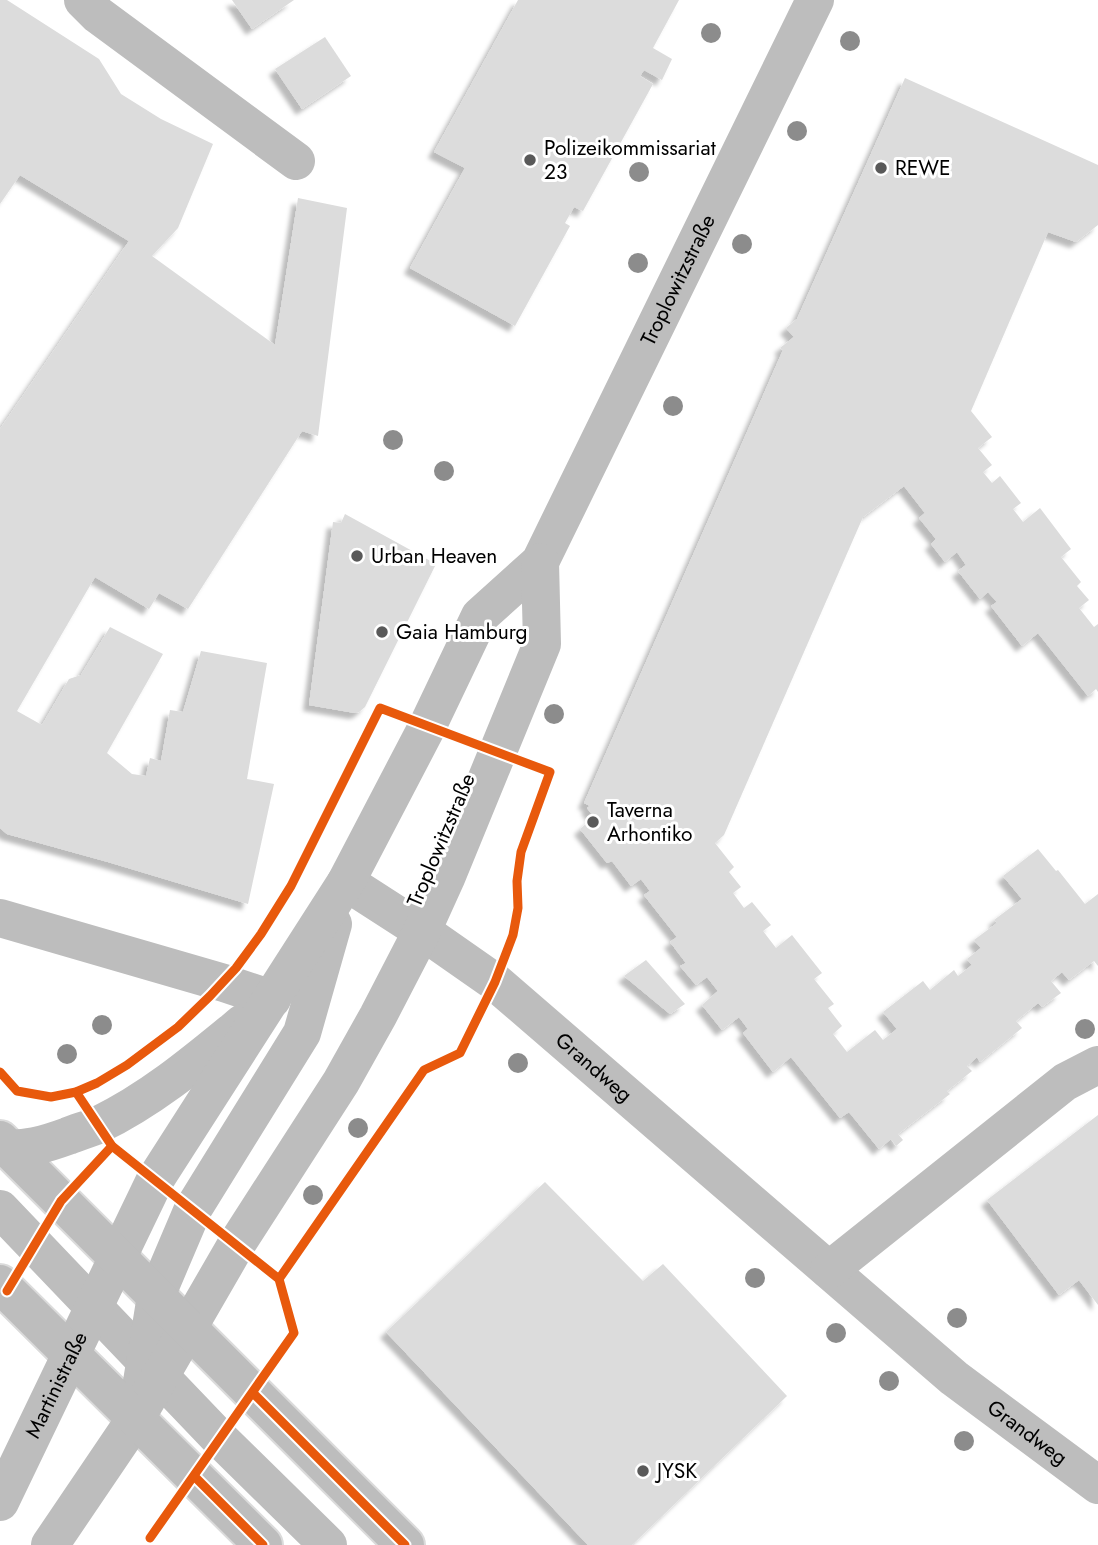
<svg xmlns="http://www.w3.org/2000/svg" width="1098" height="1545" font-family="Jost,sans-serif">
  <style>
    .building { fill: #dcdcdc; filter: url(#shadow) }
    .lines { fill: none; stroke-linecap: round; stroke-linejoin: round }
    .major-casing { stroke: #dbdbdb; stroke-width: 42 }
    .minor { stroke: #bdbdbd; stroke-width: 38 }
    .major { stroke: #bdbdbd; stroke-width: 38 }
    .cycleway-casing { stroke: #fff; stroke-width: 13 }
    .cycleway { stroke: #e8590c; stroke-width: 9 }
    .tree { fill: #8c8c8c }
    .poi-dot { fill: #595959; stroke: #fff; stroke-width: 2.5 }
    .labels { text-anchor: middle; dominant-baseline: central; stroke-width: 6; stroke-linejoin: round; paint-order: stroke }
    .poi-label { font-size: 21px; fill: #000; stroke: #fff; text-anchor: start }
    .street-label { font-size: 21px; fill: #000; stroke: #fff }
  </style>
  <defs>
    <filter id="shadow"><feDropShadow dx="-6" dy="6" stdDeviation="2" flood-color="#0004"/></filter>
  </defs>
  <rect width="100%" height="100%" fill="#fff"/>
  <!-- building -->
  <g class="building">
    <path d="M0,0H7L99,59L121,94L161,119L213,144L178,228L152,256L275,345L298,198L347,208L318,436L302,431L188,609L159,593L149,609L95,577L17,711L42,725L69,679L81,675L110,627L163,654L107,753L132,774L146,776L150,758L161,761L170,710L183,712L201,651L267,663L247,779L274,784L248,904L108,862L7,834L0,828V429L129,241L20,175L0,204Z"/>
    <path d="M232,0H294L252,29Z"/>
    <path d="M518,0H679L653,48L672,59L662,80L644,70L640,76L653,84L583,211L574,207L565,223L570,226L515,326L410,268L465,168L434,152Z"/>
    <path d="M325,37L351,76L302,109L275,69Z"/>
    <path d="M905,78L1098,165V225L1076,242L1048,232L971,411L992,437L978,448L992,465L983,472L992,483L1000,476L1021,503L1013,509L1023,522L1040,508L1071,549L1061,557L1081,582L1077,586L1089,600L1079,608L1094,627L1098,624V692L1096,689L1088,696L1038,633L1022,646L991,606L997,602L988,592L980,599L958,571L966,565L957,552L945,562L931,544L936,539L919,518L925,513L904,486L863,517L724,835L715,843L734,867L729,872L741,887L733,893L744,908L752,902L771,925L763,931L776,948L792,935L822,973L814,979L834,1004L828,1008L842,1026L833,1034L847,1052L875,1030L883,1040L897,1029L883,1012L923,981L930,990L954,970L958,976L972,965L967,959L981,948L974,940L997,923L994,920L1022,899L1003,876L1038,849L1056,871L1058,870L1085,904L1098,894V966L1094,961L1069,980L1062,972L1051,981L1061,993L1042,1007L1038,1003L1016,1021L1022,1028L980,1062L977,1057L967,1066L972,1071L947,1091L950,1094L898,1134L903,1140L896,1146L891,1139L879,1149L849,1112L840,1118L791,1057L773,1072L743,1033L748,1029L739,1017L722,1030L702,1005L718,991L707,977L696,985L680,966L686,963L670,942L677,937L644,895L650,891L641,879L631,886L612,861L607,863L580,829L594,817L587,808L590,806L584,803L783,350L780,348L794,337L786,328L797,319Z"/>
    <path d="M345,514L436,564L365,707L359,712L355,713L309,705L333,522L341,523Z"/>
    <path d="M646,960L685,1004L670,1014L624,976Z"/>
    <path d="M1098,1115V1305L1079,1280L1059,1295L987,1200Z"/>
    <path d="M545,1182L643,1281L663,1264L787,1396L632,1545H588L386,1332Z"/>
  </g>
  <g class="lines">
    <!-- major casing -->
    <g class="major-casing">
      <g id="major">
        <path d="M0,1140L405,1545"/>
        <path d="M0,1284L263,1545"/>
      </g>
    </g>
    <!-- minor -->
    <g class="minor">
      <path d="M83,0L98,15L296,161"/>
      <path id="s1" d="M346,882L422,931L495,982L954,1378L1098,1485"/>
      <path d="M0,918L224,983L272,999"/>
      <path d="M0,1148C24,1151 46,1144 68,1136C78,1132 89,1129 98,1125C152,1099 198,1060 243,1023"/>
      <path d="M0,1209L220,1439L328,1545"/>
      <path d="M829,1270L1065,1082L1098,1065"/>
      <path d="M140,1394L156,1296L193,1209L302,1033L333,924"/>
      <path id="s2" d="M0,1502L155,1180L346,882L428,725L480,616L540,562L815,0"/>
      <path d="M50,1545L136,1418L236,1245L341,1082L378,1016L422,931L446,878L542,644L540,562"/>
    </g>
    <!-- major -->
    <use href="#major" class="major"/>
    <!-- cycleway casing -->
    <g class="cycleway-casing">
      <g id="cycleway">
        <path d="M0,1072L17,1091L51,1097L76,1092L97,1083L127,1065L178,1027L210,996L236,968L261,934L291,886L380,708L550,772L521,852L517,881L518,908L513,935L495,982L460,1053L424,1070L279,1279"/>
        <path d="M76,1092L112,1146L279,1279L294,1333L150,1538"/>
        <path d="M7,1291L61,1201L112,1146"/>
        <path d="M253,1393L405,1545"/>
        <path d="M195,1477L263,1545"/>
      </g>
    </g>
    <!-- cycleway -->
    <use href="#cycleway" class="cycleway"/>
  </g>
  <!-- trees -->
  <g class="tree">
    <circle cx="711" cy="33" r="10"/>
    <circle cx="850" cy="41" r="10"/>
    <circle cx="797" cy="131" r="10"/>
    <circle cx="639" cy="172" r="10"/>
    <circle cx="742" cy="244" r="10"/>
    <circle cx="638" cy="263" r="10"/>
    <circle cx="673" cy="406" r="10"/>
    <circle cx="393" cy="440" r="10"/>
    <circle cx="444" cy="471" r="10"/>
    <circle cx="554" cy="714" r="10"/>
    <circle cx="102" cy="1025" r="10"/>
    <circle cx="1085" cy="1029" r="10"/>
    <circle cx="67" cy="1054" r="10"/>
    <circle cx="518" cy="1063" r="10"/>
    <circle cx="358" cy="1128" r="10"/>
    <circle cx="313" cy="1195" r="10"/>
    <circle cx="755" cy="1278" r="10"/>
    <circle cx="957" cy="1318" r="10"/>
    <circle cx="836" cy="1333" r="10"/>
    <circle cx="889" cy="1381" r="10"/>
    <circle cx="964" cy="1441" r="10"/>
  </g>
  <!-- markers -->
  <g class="poi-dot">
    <circle cx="530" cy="160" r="7"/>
    <circle cx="881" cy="168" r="7"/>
    <circle cx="357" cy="556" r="7"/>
    <circle cx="382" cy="632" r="7"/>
    <circle cx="593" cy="822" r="7"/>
    <circle cx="643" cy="1471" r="7"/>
  </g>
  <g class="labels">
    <!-- poi labels -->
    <g class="poi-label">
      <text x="544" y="148">Polizeikommissariat<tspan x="544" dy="24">23</tspan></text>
      <text x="895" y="168">REWE</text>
      <text x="371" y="556">Urban Heaven</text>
      <text x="396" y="632">Gaia Hamburg</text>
      <text x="607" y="810">Taverna<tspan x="607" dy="24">Arhontiko</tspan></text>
      <text x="657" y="1471">JYSK</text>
    </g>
    <!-- street labels -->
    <g class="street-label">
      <text stroke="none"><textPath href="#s2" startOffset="1404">Troplowitzstraße</textPath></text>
      <text transform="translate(441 840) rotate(-67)">Troplowitzstraße</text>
      <text stroke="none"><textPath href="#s1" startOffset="310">Grandweg</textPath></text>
      <text stroke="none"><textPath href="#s2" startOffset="130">Martinistraße</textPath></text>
      <text stroke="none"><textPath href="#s1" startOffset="877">Grandweg</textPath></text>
    </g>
  </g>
</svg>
